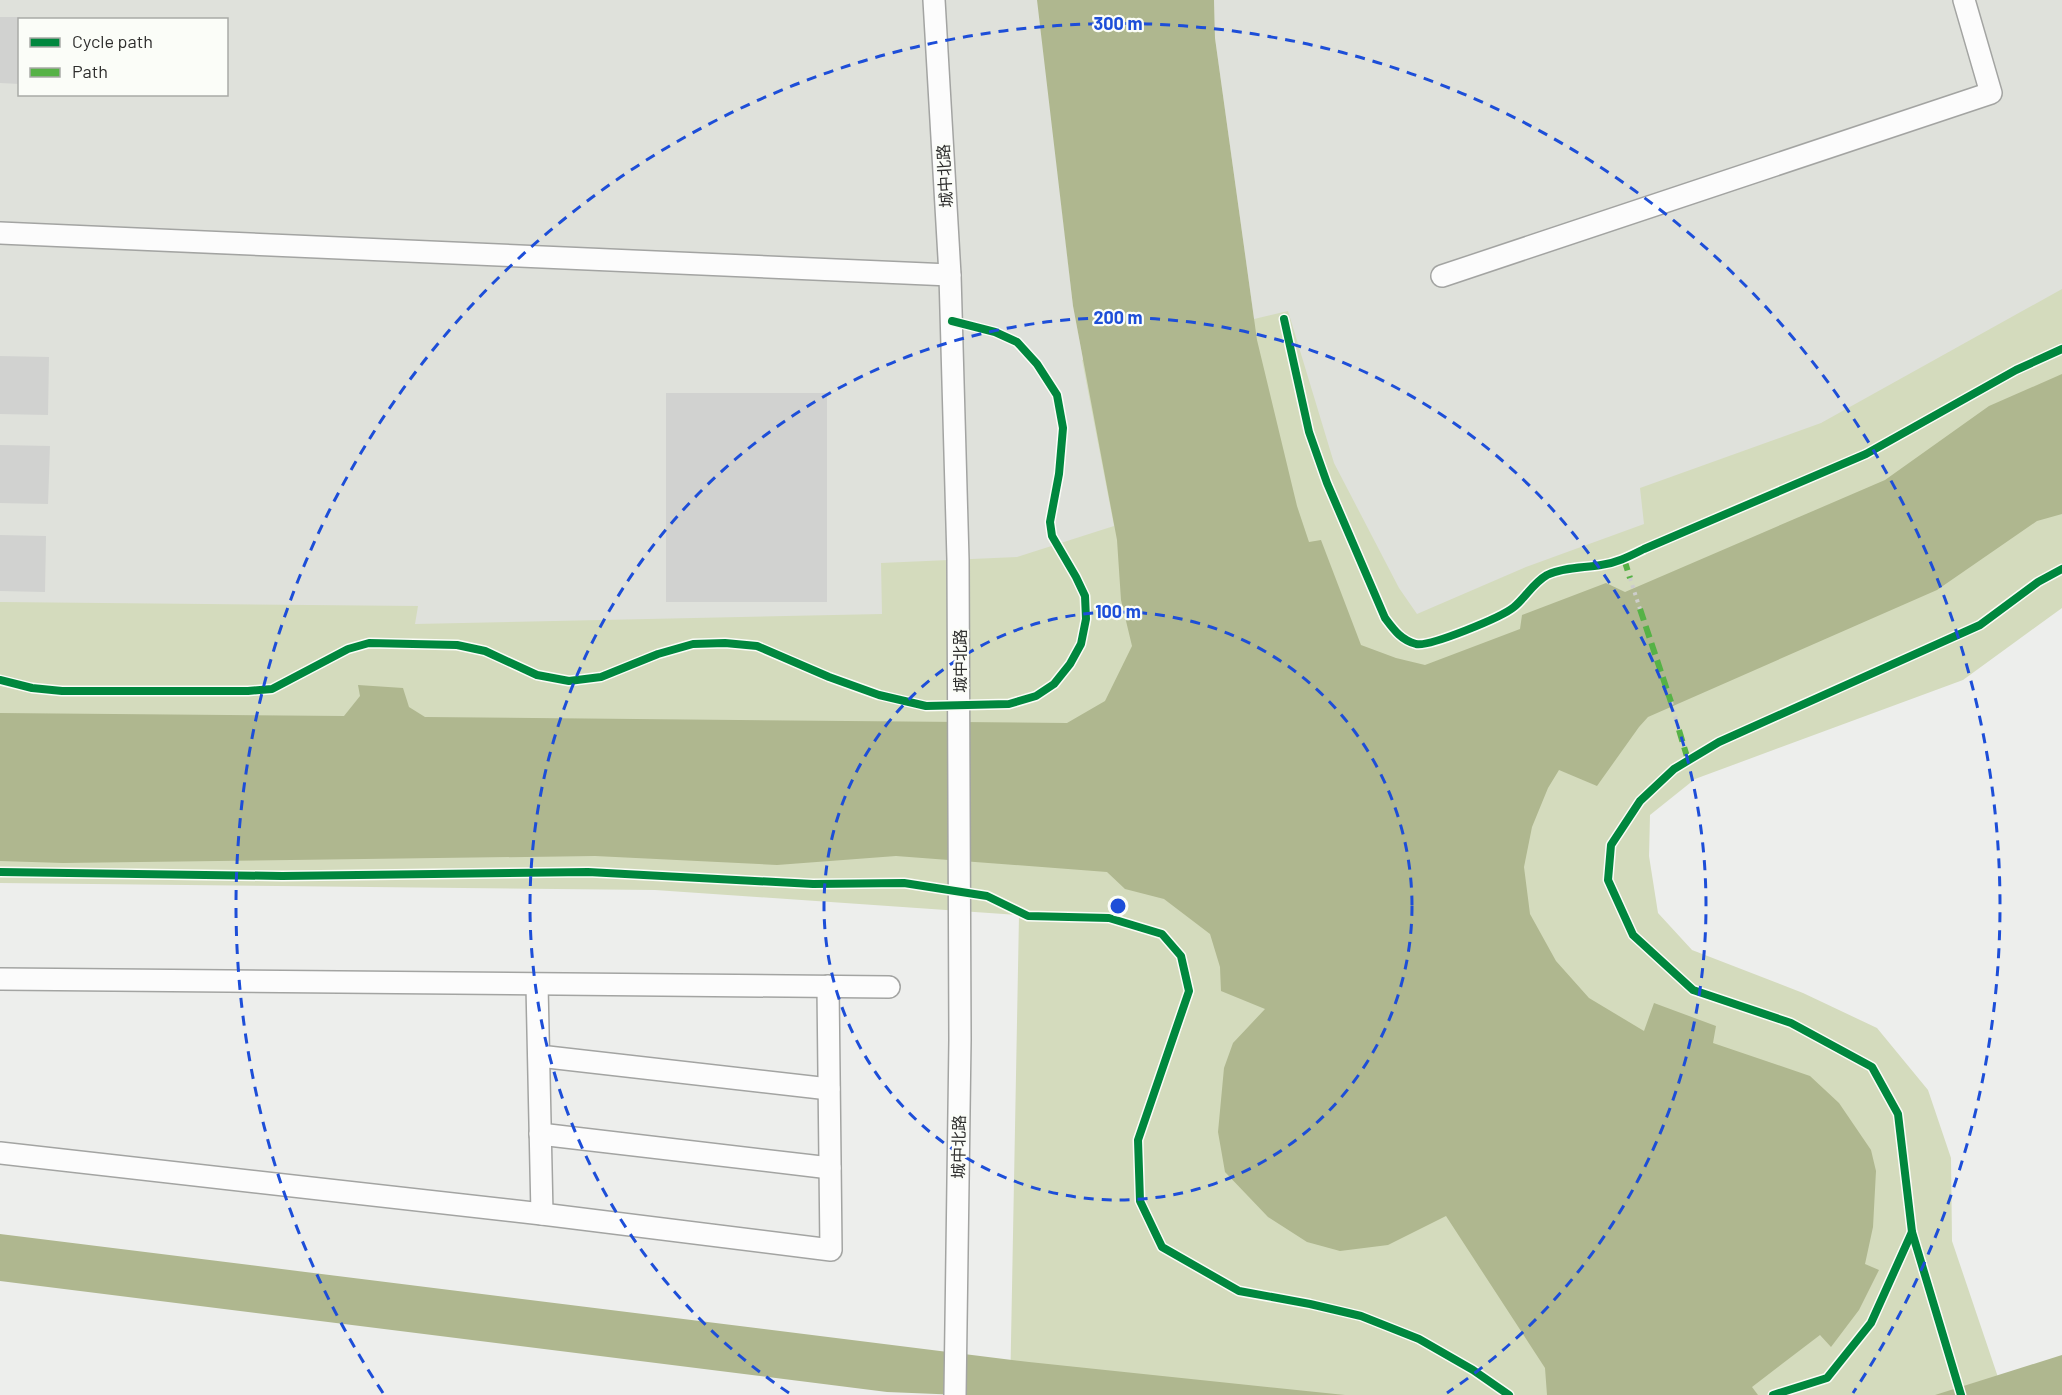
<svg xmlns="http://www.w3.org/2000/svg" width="2062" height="1395" font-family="Barlow,'Noto Sans SC',sans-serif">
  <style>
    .built { fill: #dfe1db; fill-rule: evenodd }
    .green { fill: #d4dbbd }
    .water { fill: #afb78f }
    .building { fill: #d1d2d0 }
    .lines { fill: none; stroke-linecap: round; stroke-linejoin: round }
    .minor-casing { stroke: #a3a4a2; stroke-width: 24 }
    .path { stroke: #cdcdcc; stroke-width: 4; stroke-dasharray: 3 4.5; stroke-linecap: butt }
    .minor { stroke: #fcfcfc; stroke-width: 21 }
    .quiet { stroke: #56b246; stroke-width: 6; stroke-dasharray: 12 6; stroke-linecap: butt }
    .cycleway-casing { stroke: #fbfdf8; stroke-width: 11 }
    .cycleway { stroke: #00873e; stroke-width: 8 }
    .ring { fill: none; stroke: #1d4ed8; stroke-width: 3; stroke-dasharray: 10 8 }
    .labels { text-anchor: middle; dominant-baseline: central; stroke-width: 4.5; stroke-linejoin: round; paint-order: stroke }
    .street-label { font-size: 16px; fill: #2e2e2d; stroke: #fbfdf8 }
    .centre { fill: #1d4ed8; stroke: #fbfdf8; stroke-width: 3 }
    .ring-label { font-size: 18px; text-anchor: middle; font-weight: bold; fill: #1d4ed8; stroke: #fbfdf8; stroke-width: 4.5; stroke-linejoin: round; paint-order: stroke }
  </style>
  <rect width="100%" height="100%" fill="#edeeec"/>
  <!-- built -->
  <g class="built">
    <path d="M0,0H1042L1047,75L1073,306L1117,540L1121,600L0,713ZM20,20H226V94H20Z"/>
    <path d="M1214,0H2062V374L1424,665L1257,340L1215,38Z"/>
  </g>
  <!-- green -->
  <path class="green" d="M2062,289V608L1963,680L1695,779L1650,815L1649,856L1658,913L1692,950L1803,993L1877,1028L1928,1090L1951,1158L1952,1241L2004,1395H1010L1019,915L655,890L0,883V602L418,606L415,624L882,614L881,563L1017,557L1114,526L1082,360L1288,311L1334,463L1399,588L1417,614L1526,567L1644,524L1640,488L1821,423Z"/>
  <!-- water -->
  <g class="water">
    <path d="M1037,0H1214L1215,38L1257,340L1297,506L1309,542L1321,540L1361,645L1396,658L1425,665L1520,629L1522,615L1606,583L1625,592L1885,480L1989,406L2062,374V514L2037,521L1937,590L1648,717L1639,727L1597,786L1559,770L1548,788L1532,827L1524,867L1530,914L1556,961L1589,998L1644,1031L1654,1003L1716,1026L1713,1043L1810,1076L1839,1103L1871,1150L1876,1171L1873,1227L1865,1264L1879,1270L1859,1310L1831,1347L1820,1335L1752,1387L1758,1395H1547L1545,1368L1446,1216L1388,1245L1340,1251L1307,1242L1268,1217L1225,1172L1218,1132L1224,1068L1233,1043L1265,1009L1221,991L1220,967L1210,934L1164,899L1125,889L1107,872L896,856L777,865L595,856L63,863L0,861V713L344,716L360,696L358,685L403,688L409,707L425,717L1067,723L1105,701L1132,646L1121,600L1117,540L1073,306Z"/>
    <path d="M0,1234L1029,1362L1345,1395H961L887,1392L0,1281Z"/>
    <path d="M2062,1355V1395H1935Z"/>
  </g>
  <!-- building -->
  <g class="building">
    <path d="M0,17H20V84L0,83Z"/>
    <path d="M0,356L49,357L48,415L0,414Z"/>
    <rect x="666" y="393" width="161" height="209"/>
    <path d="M0,445L50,446L48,504L0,503Z"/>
    <path d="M0,535L46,536L45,592L0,591Z"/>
  </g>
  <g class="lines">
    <!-- minor casing -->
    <g class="minor-casing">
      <g id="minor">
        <path d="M934,0L950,275L958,560L960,1040L955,1395"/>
        <path d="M0,233L950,275"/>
        <path d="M1442,276L1991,93L1964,0"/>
        <path d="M0,979L889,987"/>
        <path d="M537,985L542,1214"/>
        <path d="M539,1056L829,1089"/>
        <path d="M540,1134L830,1168"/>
        <path d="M0,1153L542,1214L831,1250L828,986"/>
      </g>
    </g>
    <!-- path -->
    <g class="path">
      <path d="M1630,578L1640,609"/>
      <path d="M1671,702L1679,730"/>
    </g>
    <!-- minor -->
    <use href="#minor" class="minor"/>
    <!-- quiet -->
    <g class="quiet">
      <path d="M1624,559L1630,578"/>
      <path d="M1640,609L1671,702"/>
      <path d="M1679,730L1688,760"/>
    </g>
    <!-- cycleway casing -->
    <g class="cycleway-casing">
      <g id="cycleway">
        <path d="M1284,319L1309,432L1327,483L1385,618C1394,630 1401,640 1416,644C1430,647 1502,617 1514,607C1526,597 1533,583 1547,575C1564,567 1584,568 1601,565C1617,563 1630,556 1644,549L1866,454L2016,370L2062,349"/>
        <path d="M0,680L32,688L62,691H248L272,689L348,649L369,643L457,645L485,651L537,675L569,681L601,677L658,654L693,644L725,643L757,646L829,677L879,695L926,706L1009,704L1036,696L1054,684L1070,664L1081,644L1086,619L1085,596L1076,577L1052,536L1050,522L1059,474L1063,428L1057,395L1037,364L1017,342L995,332L952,321"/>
        <path d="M0,872L282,876L588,872L813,884L904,883L987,896L1028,916L1109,918L1162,934L1181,956L1189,991L1138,1140L1140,1201L1162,1247L1239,1291L1310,1304L1361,1316L1419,1339L1473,1370L1509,1395"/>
        <path d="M1912,1232L1961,1395"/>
        <path d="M1773,1395L1827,1378L1871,1323L1912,1232L1898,1114L1872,1067L1791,1023L1693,990L1633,935L1608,880L1611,845L1640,801L1674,769L1719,742L1980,625L2038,582L2062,569"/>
      </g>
    </g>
    <!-- cycleway -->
    <use href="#cycleway" class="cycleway"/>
  </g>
  <!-- distance rings -->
  <g class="ring">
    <circle cx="1118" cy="906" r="294"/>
    <path d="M789 1393A588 588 0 1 1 1447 1393"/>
    <path d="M383 1393A882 882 0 1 1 1853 1393"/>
  </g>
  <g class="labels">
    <!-- street labels -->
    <g class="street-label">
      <text transform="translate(944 176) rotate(-93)">城中北路</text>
      <text transform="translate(959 661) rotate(-90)">城中北路</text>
      <text transform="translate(958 1147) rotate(-89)">城中北路</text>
    </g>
  </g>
  <circle cx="1118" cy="906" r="9" class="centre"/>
  <g class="ring-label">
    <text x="1118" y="30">300 m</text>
    <text x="1118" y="324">200 m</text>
    <text x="1118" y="618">100 m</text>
  </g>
  <!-- legend -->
  <rect x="18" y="18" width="210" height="78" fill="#fbfdf8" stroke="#a9aaa7" stroke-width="1.5"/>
  <rect x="30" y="38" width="30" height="9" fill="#00873e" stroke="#a9aaa7" stroke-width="1.5"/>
  <text x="72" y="48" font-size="18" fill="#2e2e2d">Cycle path</text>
  <rect x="30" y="68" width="30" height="9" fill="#56b246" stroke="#a9aaa7" stroke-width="1.5"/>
  <text x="72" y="78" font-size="18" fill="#2e2e2d">Path</text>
</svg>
